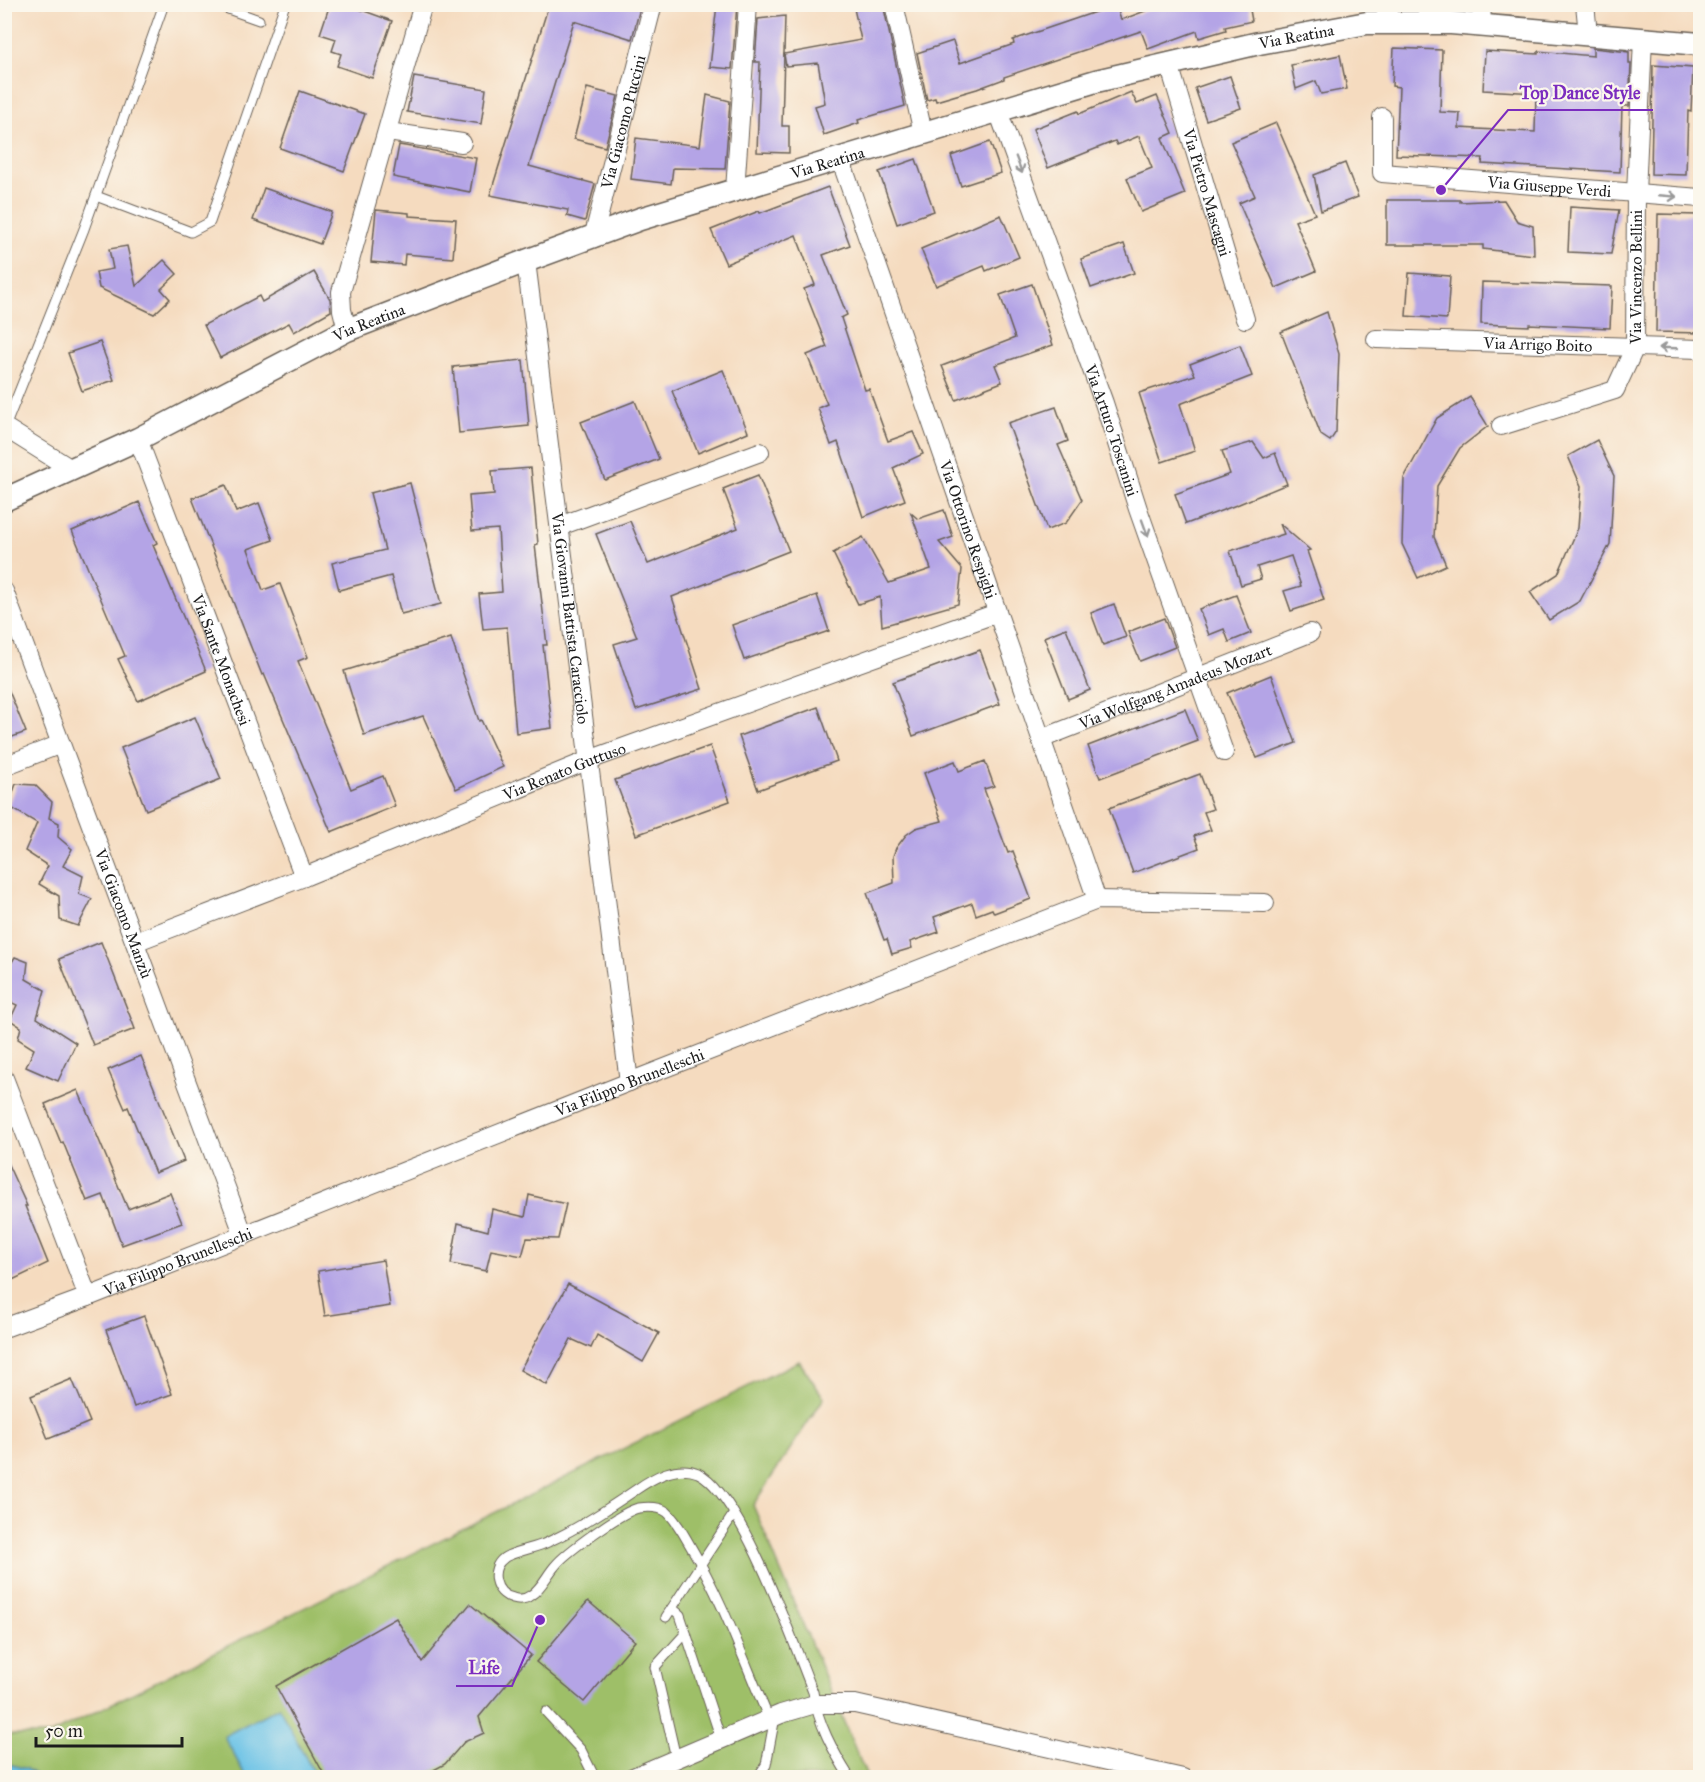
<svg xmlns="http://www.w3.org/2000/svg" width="1705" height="1782" font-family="'IM FELL Great Primer',serif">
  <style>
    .green { fill: #9ebf68; stroke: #5d6e42; stroke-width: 1.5 }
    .water { fill: #68c1e6; stroke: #426e81; stroke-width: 1.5 }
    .building { fill: #b4a4e6 }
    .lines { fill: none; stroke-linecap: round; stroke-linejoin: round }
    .service-casing { stroke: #685f55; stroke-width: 11 }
    .minor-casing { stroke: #685f55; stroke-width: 20 }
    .tertiary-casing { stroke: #685f55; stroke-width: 25 }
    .service { stroke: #fff; stroke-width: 9 }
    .minor { stroke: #fff; stroke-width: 18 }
    .tertiary { stroke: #fff; stroke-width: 22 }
    .oneway { stroke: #999 }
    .labels { text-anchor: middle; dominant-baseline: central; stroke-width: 4.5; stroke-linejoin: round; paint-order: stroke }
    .street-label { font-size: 16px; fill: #1c1c1c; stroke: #fbf7ec }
    .leader { fill: none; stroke: #7b2cbf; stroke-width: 2 }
    .callout-dot { fill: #7b2cbf; stroke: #fbf7ec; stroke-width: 2 }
    .callout-label { font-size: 18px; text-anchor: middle; font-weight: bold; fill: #7b2cbf; stroke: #fbf7ec; stroke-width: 4.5; stroke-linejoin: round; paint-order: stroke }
  </style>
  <rect width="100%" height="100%" fill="#fbf7ec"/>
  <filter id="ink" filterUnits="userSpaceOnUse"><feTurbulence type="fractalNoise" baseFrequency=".0167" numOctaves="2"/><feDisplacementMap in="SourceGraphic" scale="12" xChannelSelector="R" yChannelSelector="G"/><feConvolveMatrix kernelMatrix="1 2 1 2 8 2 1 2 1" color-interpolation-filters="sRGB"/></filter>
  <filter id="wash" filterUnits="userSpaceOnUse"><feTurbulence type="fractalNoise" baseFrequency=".008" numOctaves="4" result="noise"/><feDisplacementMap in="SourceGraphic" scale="24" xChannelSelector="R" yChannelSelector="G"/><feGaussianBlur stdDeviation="1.35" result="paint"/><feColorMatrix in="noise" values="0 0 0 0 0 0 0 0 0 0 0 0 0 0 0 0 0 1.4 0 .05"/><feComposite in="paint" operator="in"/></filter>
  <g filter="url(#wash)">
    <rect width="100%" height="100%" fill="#f5dbbf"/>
    <!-- green -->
    <path class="green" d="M799,1361L824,1398L753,1505L867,1777L5,1778V1735H49Z"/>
    <!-- water -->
    <g class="water">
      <path d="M279,1707L316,1777H246L224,1736Z"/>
      <path d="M5,1763L26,1769L39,1777H5Z"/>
    </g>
    <g id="blocks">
      <!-- building -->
      <g class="building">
        <path d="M330,4H345L392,21L372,78L337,66L341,54L332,51L336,39L320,34Z"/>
        <path d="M549,4H641L632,39L574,21L529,166L595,184L585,221L567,216L568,210L490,195Z"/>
        <path d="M717,4H737L732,69L710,67Z"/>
        <path d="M853,4H883L905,106L858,120L859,123L824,135L815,106L825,103L818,63L786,66L784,54L861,40Z"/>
        <path d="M1164,4H1249L1252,21L1225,27L1226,30L1199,38L1197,31L1148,49L1141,31L1004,77V79L977,89L936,101L935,98L927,100L917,53L953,41L960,63L1014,44L1013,40L1116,5L1121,20Z"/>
        <path d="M785,16L782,126H789V153L757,152L760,62H755L758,19Z"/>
        <path d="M1394,48L1442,50L1440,112L1460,113L1459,128L1535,132L1536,93L1483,90L1485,51L1538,54V51L1593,56V48L1629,52V64H1631L1629,106H1622L1620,172L1482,164L1483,158L1396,155L1399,87L1392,86Z"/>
        <path d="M1340,55L1347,89L1321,94L1316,81L1296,89L1291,65Z"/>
        <path d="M1653,65L1693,68L1691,111L1688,110L1686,175L1651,174Z"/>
        <path d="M1230,76L1241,108L1206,120L1195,88Z"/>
        <path d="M414,77L486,89L481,124L407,112Z"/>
        <path d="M587,88L618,96L605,147L574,139Z"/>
        <path d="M300,91L365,114L344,171L280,148Z"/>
        <path d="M1131,92L1137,104L1157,96L1173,133L1162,138L1185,194L1141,212L1127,178L1152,168L1139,136L1117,145L1115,141L1048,168L1033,129L1078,111L1079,114Z"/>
        <path d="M707,95L730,101L725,169L673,168L671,184L631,179L636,138L700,146Z"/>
        <path d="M1276,123L1315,214L1295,221L1316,271L1276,288L1239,203L1255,196L1231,142Z"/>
        <path d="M990,142L1001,173L961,186L951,156Z"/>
        <path d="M399,145L476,158L470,192L393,177Z"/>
        <path d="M916,159L934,211L897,224L879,172Z"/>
        <path d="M1345,163L1358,197L1321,211L1314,175Z"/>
        <path d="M828,187L850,245L823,255L847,315L841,318L865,390L869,389L888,441L913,432L923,454L893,468L905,500L863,517L838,442L831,445L818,408L827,404L807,355L827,347L804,289L815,285L796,235L726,264L711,230L759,211L760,213Z"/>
        <path d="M264,188L332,212L320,244L253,220Z"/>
        <path d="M1387,200H1460V202L1504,200L1517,221L1533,226L1534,255L1483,249V245H1387Z"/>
        <path d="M1570,207L1619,210L1611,254L1568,252Z"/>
        <path d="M376,210L409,213V216L456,219L453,258L405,254L404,265L371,262Z"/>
        <path d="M1658,214L1698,215L1697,290L1701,291V333L1656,332Z"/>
        <path d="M1001,215L1019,257L986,271L984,266L936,286L921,249Z"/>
        <path d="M1124,244L1134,273L1091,288L1081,259Z"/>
        <path d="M127,246L136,286L164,260L177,274L161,289L170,299L154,314L99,288L96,272L113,269L109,249Z"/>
        <path d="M314,272L330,299L331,311L294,332L289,323L220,358L204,325L259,296L262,302Z"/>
        <path d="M1409,273L1450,276L1447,319L1406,316Z"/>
        <path d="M1482,282L1612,286L1610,328L1529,324V326L1481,324Z"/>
        <path d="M1032,284L1053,345L995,365L1002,382L956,400L942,366L1015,338L1000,295Z"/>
        <path d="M1327,312L1339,354L1336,432L1330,441L1321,435L1281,332Z"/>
        <path d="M100,342L114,380L82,391L68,353Z"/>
        <path d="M1240,345L1252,376L1180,404L1195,451L1162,462L1139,393L1195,375L1190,364Z"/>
        <path d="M523,360L529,426L459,433L453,367Z"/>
        <path d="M723,370L748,432L698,453L672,391Z"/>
        <path d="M1470,397L1488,426L1460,448L1437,486L1434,537L1446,565L1418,578L1402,544L1404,478L1437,418Z"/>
        <path d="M635,401L659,459L605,480L581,422Z"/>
        <path d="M1056,407L1068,441L1058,445L1082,500L1066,523L1047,530L1008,423Z"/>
        <path d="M1597,440L1614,476L1610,544L1580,601L1549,620L1530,592L1558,574L1578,528L1581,486L1568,456Z"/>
        <path d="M1253,442L1264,458L1275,453L1287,484L1239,504L1186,524L1175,494L1230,474L1222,451Z"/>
        <path d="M531,468L538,544L535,545L547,645H543L552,728L516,733L507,627L483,629L479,594L502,592L498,529L472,531L469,496L494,494L492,471Z"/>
        <path d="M758,475L789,551L672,597L702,689L636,710L614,644L637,637L596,534L630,521L648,564L738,528L723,489Z"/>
        <path d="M410,483L441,604L401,614L391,576L339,590L332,563L385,550L370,493Z"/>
        <path d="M226,485L236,512L259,503L273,540L248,549L263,590L280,584L308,657L298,661L351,789L383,776L395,806L331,832L264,674L262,675L192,498Z"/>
        <path d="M139,502L157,543L153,545L206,671L138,701L118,659L125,656L72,531Z"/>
        <path d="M944,510L953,537L939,542L962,569L958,604L882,626L880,597L858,604L833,553L863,537L889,583L931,569L911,513L918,519Z"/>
        <path d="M1280,524L1310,550L1307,551L1324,600L1291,611L1284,591L1301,586L1291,556L1257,567L1261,579L1241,585L1230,551L1284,534Z"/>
        <path d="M817,595L829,631L744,660L732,625Z"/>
        <path d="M1236,595L1251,633L1229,642L1224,629L1209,635L1199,609Z"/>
        <path d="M1114,604L1126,637L1103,645L1091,613Z"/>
        <path d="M1164,618L1175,647L1140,661L1128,632Z"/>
        <path d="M1066,628L1090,690L1068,699L1044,637Z"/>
        <path d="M451,638L479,721L481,720L503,767L456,789L423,716L364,735L344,671Z"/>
        <path d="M980,650L1000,704L913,736L893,682Z"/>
        <path d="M1271,675L1296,743L1257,758L1227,693Z"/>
        <path d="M4,679L26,732L4,740Z"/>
        <path d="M818,707L837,761L758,790L739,736Z"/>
        <path d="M1185,709L1198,741L1100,778L1088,746Z"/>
        <path d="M195,717L221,779L146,810L121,748Z"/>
        <path d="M710,746L730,801L636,835L615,780Z"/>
        <path d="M955,761L959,771L985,761L994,786L984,789L1008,853L1013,851L1031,899L994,913L992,909L976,915L972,903L934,917L939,932L910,942L912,948L892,954L887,939L884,940L867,893L894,883L893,856L896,848L906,835L916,828L942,821L924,773Z"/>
        <path d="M1200,774L1213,809L1204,812L1211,830L1194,836L1199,848L1133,873L1109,808Z"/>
        <path d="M16,784L35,785L52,802L49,818L59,823L58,837L72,849L63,866L83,876L79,894L92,899L78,926L60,920L59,896L39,884L48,866L25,851L37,823L8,806Z"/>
        <path d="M101,942L135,1029L93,1045L59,959Z"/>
        <path d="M15,957L28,962L26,979L45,990L37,1018L76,1043L58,1081L26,1067L34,1049L18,1039L21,1027L10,1020L17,1005L4,999V963L10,965Z"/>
        <path d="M141,1056L184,1161L155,1173L128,1107L125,1109L108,1070Z"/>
        <path d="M78,1090L128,1209L170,1193L182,1223L122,1245L103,1195L87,1201L63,1142L61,1143L45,1104Z"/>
        <path d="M4,1156L27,1206H25L48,1263L4,1284Z"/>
        <path d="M529,1195L566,1204L558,1239L527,1238L522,1256L491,1250L486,1271L451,1264L458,1223L488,1231L492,1209L525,1217Z"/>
        <path d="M383,1260L390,1306L325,1316L318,1271Z"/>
        <path d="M568,1284L659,1333L643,1362L597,1335L591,1348L571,1339L547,1385L520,1370Z"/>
        <path d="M144,1316L172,1394L134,1407L106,1330Z"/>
        <path d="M72,1379L90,1422L48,1439L31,1396Z"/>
        <path d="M588,1601L635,1641L584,1702L536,1662Z"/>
        <path d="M470,1604L531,1655L479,1717L484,1733L464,1742L445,1764L419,1778H326L276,1686L396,1618L422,1662Z"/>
      </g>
    </g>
  </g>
  <g filter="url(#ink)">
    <use href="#blocks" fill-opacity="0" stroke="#685f55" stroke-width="1.5"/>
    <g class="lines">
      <!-- service casing -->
      <g class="service-casing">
        <g id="service">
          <path d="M214,4L259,20"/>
          <path d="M96,196L191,232L210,222L285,4"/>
          <path d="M5,427L84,229L164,4"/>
          <path d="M672,1608L680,1615L721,1739"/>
          <path d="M666,1617L733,1515"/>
          <path d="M546,1712L581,1750L595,1778"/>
          <path d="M769,1719C744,1661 723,1601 691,1547C684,1535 677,1521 667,1512C660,1507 647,1507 639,1508C624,1510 565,1553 555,1566C547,1575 541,1589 531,1595C526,1599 519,1600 513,1598C494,1594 489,1569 504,1558C511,1552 537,1548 548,1542C579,1528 609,1508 637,1489C654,1477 677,1464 698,1473C741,1493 794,1645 813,1692C818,1724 833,1751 850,1778"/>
          <path d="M676,1758L655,1667L686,1633"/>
          <path d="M757,1778L766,1765L775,1717"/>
        </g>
      </g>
      <!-- minor casing -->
      <g class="minor-casing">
        <g id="minor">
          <path d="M894,4L923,133"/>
          <path d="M1384,4L1394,22"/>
          <path d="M1585,4L1588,34"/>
          <path d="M1481,25L1482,4"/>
          <path id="s1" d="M1169,64L1245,319"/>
          <path id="s2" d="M998,111L1104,403L1138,509L1224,752"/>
          <path id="s3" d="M1382,117V173L1700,198"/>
          <path d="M388,132L462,143"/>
          <path id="s4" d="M840,158L1097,900"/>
          <path d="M735,190L748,4"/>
          <path id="s5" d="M593,238L653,4"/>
          <path id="s6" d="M526,261L629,1082"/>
          <path d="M347,330L342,310L341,292L423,4"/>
          <path id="s7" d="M1376,339L1700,349"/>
          <path id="s8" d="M1501,426L1615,390L1635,347L1636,193L1643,39"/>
          <path d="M4,427L71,469"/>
          <path id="s9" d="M138,439L304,877"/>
          <path d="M560,526L760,452"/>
          <path id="s10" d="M4,591L244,1236"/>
          <path id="s11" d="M1041,739L1310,633"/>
          <path d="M4,766L61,744"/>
          <path id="s12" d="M135,942L304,877L589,760L997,613"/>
          <path d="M4,1078L88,1297"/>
          <path id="s13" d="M4,1328L88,1297L629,1082L1097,900L1265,903"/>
          <path d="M631,1778L781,1714L815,1704H855L1183,1778"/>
        </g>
      </g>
      <!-- tertiary casing -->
      <g class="tertiary-casing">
        <g id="tertiary">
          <path id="s14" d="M4,500L138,439L347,330L526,261L640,219L1096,81L1259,43L1367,23H1451L1700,44"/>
        </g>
      </g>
      <!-- service -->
      <use href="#service" class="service"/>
      <!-- minor -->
      <use href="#minor" class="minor"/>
      <!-- tertiary -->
      <use href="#tertiary" class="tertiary"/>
    </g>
    <!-- one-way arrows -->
    <defs><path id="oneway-shaft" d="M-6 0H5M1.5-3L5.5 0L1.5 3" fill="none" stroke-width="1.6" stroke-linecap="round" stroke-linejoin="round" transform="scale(1.5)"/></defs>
    <g class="oneway">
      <use href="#oneway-shaft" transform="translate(1019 165) rotate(69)"/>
      <use href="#oneway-shaft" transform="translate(1668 196) rotate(5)"/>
      <use href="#oneway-shaft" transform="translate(1668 348) rotate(-178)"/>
      <use href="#oneway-shaft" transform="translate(1145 528) rotate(70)"/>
    </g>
  </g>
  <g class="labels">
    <!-- street labels -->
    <g class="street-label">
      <text stroke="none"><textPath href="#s14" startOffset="1378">Via Reatina</textPath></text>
      <text stroke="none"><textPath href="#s5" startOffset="120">Via Giacomo Puccini</textPath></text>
      <text stroke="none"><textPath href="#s14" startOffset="892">Via Reatina</textPath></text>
      <text stroke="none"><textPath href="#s3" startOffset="224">Via Giuseppe Verdi</textPath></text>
      <text stroke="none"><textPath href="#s1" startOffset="134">Via Pietro Mascagni</textPath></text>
      <text stroke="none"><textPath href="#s8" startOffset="237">Via Vincenzo Bellini</textPath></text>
      <text stroke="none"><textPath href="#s14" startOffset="406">Via Reatina</textPath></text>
      <text stroke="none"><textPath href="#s7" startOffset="162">Via Arrigo Boito</textPath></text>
      <text stroke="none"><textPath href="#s2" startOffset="339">Via Arturo Toscanini</textPath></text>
      <text stroke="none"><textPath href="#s4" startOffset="393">Via Ottorino Respighi</textPath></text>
      <text stroke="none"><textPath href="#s6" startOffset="360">Via Giovanni Battista Caracciolo</textPath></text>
      <text stroke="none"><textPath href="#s9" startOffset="236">Via Sante Monachesi</textPath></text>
      <text stroke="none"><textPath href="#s11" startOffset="144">Via Wolfgang Amadeus Mozart</textPath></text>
      <text stroke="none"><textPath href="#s12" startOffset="462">Via Renato Guttuso</textPath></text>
      <text stroke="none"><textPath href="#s10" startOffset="344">Via Giacomo Manzù</textPath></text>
      <text stroke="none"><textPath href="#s13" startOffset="672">Via Filippo Brunelleschi</textPath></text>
      <text stroke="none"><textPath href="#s13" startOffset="186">Via Filippo Brunelleschi</textPath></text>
    </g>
  </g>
  <!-- callouts -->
  <path class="leader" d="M1441 190L1508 110H1653M540 1620L512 1686H456"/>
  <g class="callout-dot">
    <circle cx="1441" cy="190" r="6"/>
    <circle cx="540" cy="1620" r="6"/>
  </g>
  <g class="callout-label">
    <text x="1580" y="99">Top Dance Style</text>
    <text x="484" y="1674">Life</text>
  </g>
  <!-- margin -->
  <rect width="1705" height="1782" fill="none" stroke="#fbf7ec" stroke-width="24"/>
  <!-- scale -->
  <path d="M36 1737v9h146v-9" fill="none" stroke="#1c1c1c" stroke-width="3"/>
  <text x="45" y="1737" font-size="18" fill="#1c1c1c" stroke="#fbf7ec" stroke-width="4.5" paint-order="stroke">50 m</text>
</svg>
